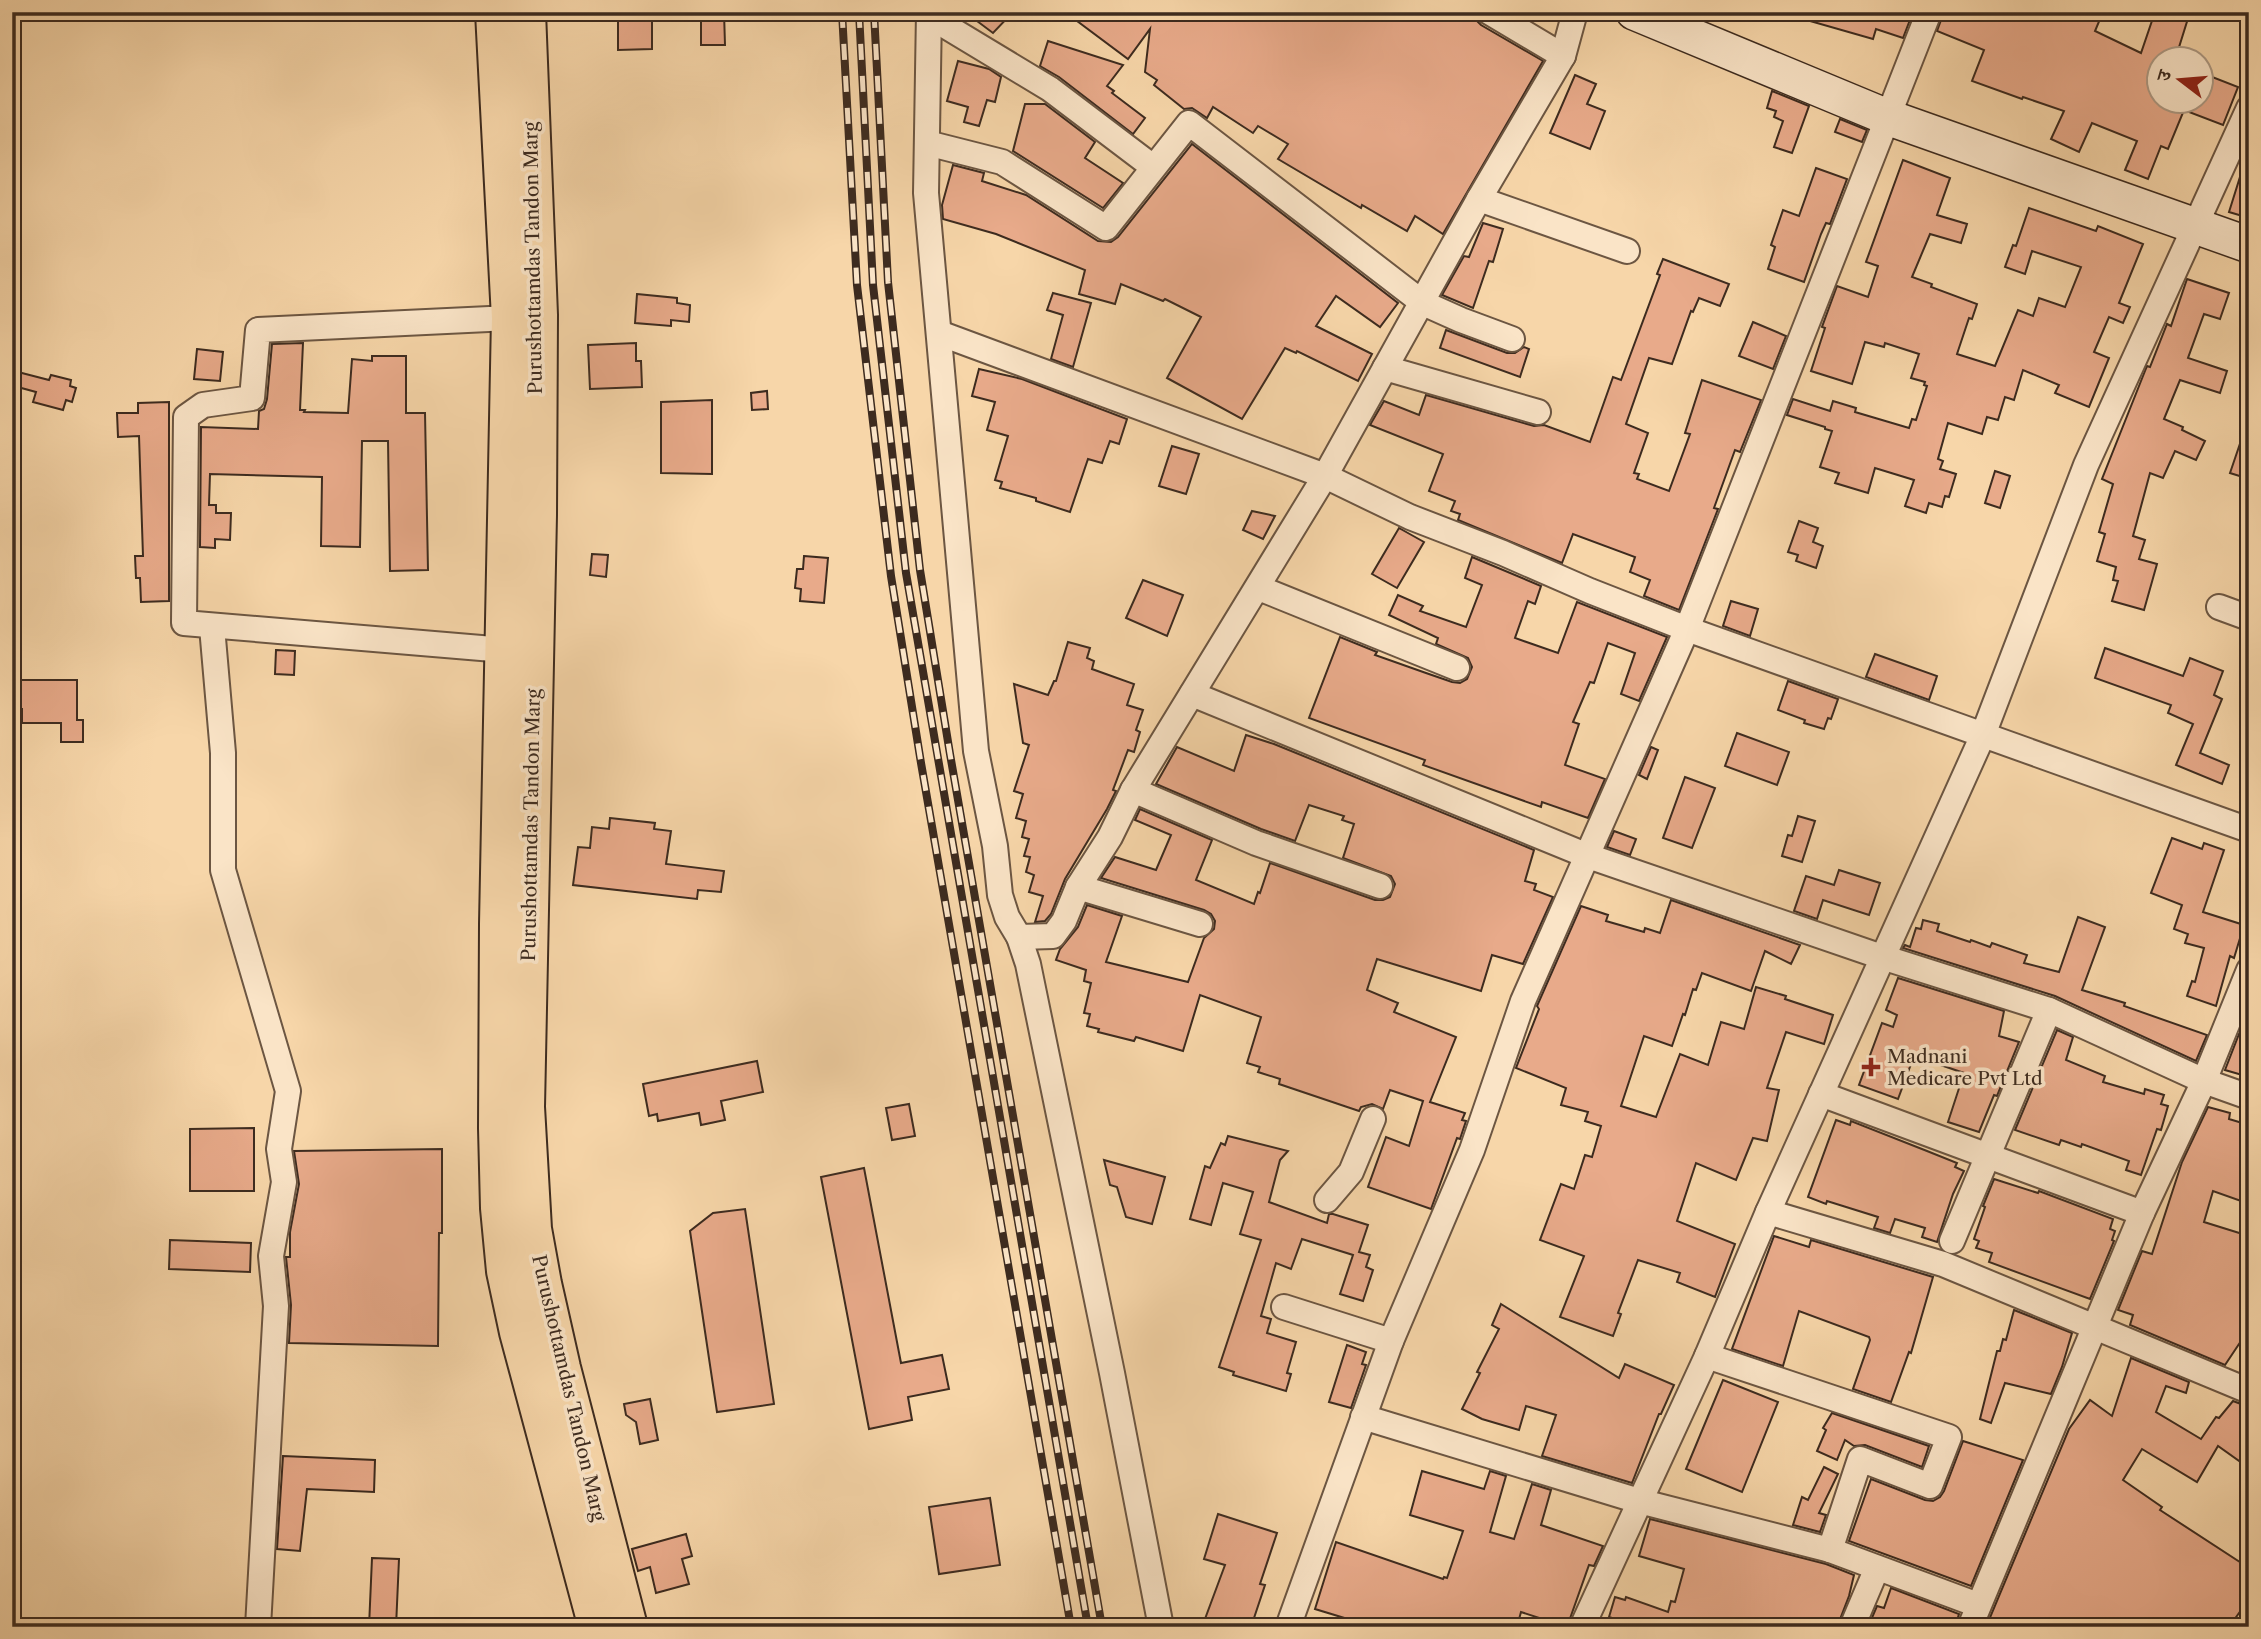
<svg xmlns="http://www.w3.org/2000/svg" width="2261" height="1639" font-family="'Libre Caslon Text','Noto Serif Devanagari',serif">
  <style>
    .building { fill: #e8aa8a; stroke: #3d2b1f; stroke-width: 2 }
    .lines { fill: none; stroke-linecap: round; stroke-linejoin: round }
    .street-casing { stroke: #6c5642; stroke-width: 28 }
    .secondary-casing { stroke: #3d2b1f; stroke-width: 38 }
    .primary-casing { stroke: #3d2b1f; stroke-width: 42 }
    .street { stroke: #fae4c7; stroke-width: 24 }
    .secondary { stroke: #fae4c7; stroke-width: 35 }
    .primary { stroke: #f7d6a9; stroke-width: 38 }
    .rail-casing { stroke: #3d2b1f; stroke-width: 8 }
    .rail { stroke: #fae4c7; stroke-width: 5; stroke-dasharray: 16; stroke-linecap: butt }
    .poi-dot { fill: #8f2418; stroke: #fae4c7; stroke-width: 2.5 }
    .labels { text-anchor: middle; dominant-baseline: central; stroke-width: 7; stroke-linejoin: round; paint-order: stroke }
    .street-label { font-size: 19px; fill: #3d2b1f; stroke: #fae4c7 }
    .poi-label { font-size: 19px; fill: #3d2b1f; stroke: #fae4c7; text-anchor: start }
  </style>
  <rect width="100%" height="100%" fill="#f7d6a9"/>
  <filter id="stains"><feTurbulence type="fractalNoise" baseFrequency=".00286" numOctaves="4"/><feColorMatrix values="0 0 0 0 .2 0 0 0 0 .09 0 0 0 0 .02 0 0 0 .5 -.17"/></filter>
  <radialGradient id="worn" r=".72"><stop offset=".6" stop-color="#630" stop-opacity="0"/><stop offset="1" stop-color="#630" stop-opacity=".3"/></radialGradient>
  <!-- building -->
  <g class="building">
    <path d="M618,12H652V49L618,50Z"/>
    <path d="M701,12H724L725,45H701Z"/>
    <path d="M965,12H1013L993,33Z"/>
    <path d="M1065,12H1474L1476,20L1481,25L1543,61L1443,234L1415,216L1407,231L1362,205L1361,208L1278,159L1288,144L1258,126L1253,133L1213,107L1207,118L1192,108L1184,109L1154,85L1157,80L1145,72L1150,29L1128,59Z"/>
    <path d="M1796,12H1913L1903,38L1876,29L1873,39L1796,17Z"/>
    <path d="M1944,12H2103L2095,31L2141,53L2155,12H2190L2175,60H2160V102H2202V73L2238,87L2223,125L2184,110L2168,149L2161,146L2148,179L2125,170L2137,141L2092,123L2079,152L2051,139L2064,111L2023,97L2022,99L1972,81L1984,50L1937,31Z"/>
    <path d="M1048,41L1123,65L1107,86L1114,91L1112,93L1145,118L1133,134L1059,77L1040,66Z"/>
    <path d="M958,61L989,69L1001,77L995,102L987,100L979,126L964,122L968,107L947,101Z"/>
    <path d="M1575,75L1596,84L1587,104L1605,111L1590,149L1550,133Z"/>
    <path d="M1772,91L1809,106L1792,153L1774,147L1783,121L1774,117L1776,111L1767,108Z"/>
    <path d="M1025,104H1045L1095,142L1085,158L1123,183L1103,208L1013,151Z"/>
    <path d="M1840,119L1867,130L1862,142L1835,132Z"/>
    <path d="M1192,144L1398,303L1380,327L1336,296L1316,326L1372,354L1358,381L1297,351L1296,353L1285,348L1242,419L1167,378L1201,317L1165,299L1163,301L1121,284L1115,304L1079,294L1085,270L996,234L943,219L942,205L953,165L984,173L982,181L1026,195L1098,241L1111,242L1118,237Z"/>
    <path d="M1903,160L1950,178L1937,215L1967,224L1961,243L1930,234L1912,277L1932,284L1931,287L1977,304L1972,319L1969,318L1957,354L1995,366L2018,310L2033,316L2039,298L2065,307L2081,267L2032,251L2025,274L2005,267L2013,245L2016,246L2029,208L2096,231L2098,226L2143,244L2119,303L2130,307L2123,323L2109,317L2094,352L2109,358L2089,407L2055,393L2059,385L2023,370L2014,400L2005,397L1998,420L1987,417L1982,434L1948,423L1938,459L1943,461L1940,469L1956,474L1949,497L1945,496L1942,507L1929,503L1926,513L1905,506L1914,480L1875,468L1868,493L1835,483L1839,473L1820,467L1832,431L1825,429V427L1787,415L1793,399L1830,411L1833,401L1856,408L1855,412L1909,428L1912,419L1916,420L1927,386L1924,385L1925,382L1911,378L1919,354L1885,343L1884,347L1865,342L1852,384L1811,371L1825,328L1822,327L1837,286L1868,297L1878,266L1866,262Z"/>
    <path d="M2245,161L2249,162V218L2229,212Z"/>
    <path d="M1816,168L1847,179L1830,224L1826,223L1821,234L1804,282L1768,269L1775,247L1771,245L1783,210L1799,216Z"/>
    <path d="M1483,223L1503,229L1493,262L1489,261L1473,308L1442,295L1464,256L1469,257Z"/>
    <path d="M1663,259L1729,284L1720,306L1699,298L1693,312L1691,311L1672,364L1649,358L1626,424L1648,433L1634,473L1639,474L1637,479L1669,491L1690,434L1685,433L1702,380L1761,400L1740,452L1735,450L1714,508L1718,509L1679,610L1644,596L1650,580L1630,572L1635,557L1573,534L1562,563L1458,520L1460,514L1451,511L1455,501L1429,491L1443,454L1370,425L1384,401L1419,415L1426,395L1534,426L1544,425L1590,442L1613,377L1621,380L1660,275L1657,274Z"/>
    <path d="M2187,279L2229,293L2220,319L2204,314L2188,358L2227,371L2220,393L2180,380L2164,419L2183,427L2182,430L2205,441L2196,460L2175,451L2163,478L2150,473L2133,536L2145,540L2139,559L2157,564L2144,610L2112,601L2118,581L2113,580L2116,567L2097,561L2105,534L2099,532L2113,484L2102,479L2143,376L2147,366L2150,367L2167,324L2171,326Z"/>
    <path d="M1053,293L1091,303L1073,367L1051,359L1063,315L1047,310Z"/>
    <path d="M637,294L677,298V303L690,305L689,322L671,320V326L635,323Z"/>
    <path d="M1753,322L1786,336L1773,369L1739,356Z"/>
    <path d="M1446,330L1507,353H1515L1524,347L1529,349L1520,377L1440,348Z"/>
    <path d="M303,343L300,410H305L304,412L348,413L352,359L372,361V356H406V413H425L428,570L390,571L388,441H362L360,547L321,546L322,477L210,474L209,505H216V513H231L230,540L215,539V548L200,547L201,427L258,429L259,411L264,409L267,399L272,344Z"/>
    <path d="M636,343V361H641L642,387L590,389L588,345Z"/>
    <path d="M197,349L223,352L220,381L194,379Z"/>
    <path d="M979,369L1022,379L1127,419L1119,444L1110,441L1102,463L1088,459L1070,512L1036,501V498L1000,488L1002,482L995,480L1008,436L987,430L995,402L972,396Z"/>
    <path d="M18,372L49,380L51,375L71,380L70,386L76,388L72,402L66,400L63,410L33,402L36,392L14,386Z"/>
    <path d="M767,391L768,409L752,410L751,393Z"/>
    <path d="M712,400V474L661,473V402Z"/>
    <path d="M169,402V601L141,602L140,578H136L135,556H143L139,436L118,437L117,413H138V403Z"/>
    <path d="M2246,426L2249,427V479L2230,473Z"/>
    <path d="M1172,446L1199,454L1186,494L1159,486Z"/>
    <path d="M1995,471L2010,476L2000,508L1985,503Z"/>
    <path d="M1252,511L1275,516L1263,539L1243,530Z"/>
    <path d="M1799,521L1818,528L1813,542L1823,546L1816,568L1796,561L1798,555L1788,552Z"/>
    <path d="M1399,528L1424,542L1397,588L1372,574Z"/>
    <path d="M592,554L608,555L606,577L590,575Z"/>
    <path d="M804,556L828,558L824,603L800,601L801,589L795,588L797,569H803Z"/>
    <path d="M1472,557L1541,586L1535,604L1528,601L1515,638L1558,653L1577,602L1667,637L1639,701L1621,694L1635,653L1608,643L1594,683L1590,682L1573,722L1579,724L1565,765L1605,779L1588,818L1542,802L1541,807L1423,765L1425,760L1309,718L1340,637L1377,652L1375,655L1426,673L1452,682L1460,683L1467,679L1472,667L1468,658L1436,644L1438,638L1389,615L1398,595L1423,606L1420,611L1466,627L1482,585L1465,578Z"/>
    <path d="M1143,580L1183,595L1167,636L1126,618Z"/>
    <path d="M1731,601L1758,609L1750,636L1723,626Z"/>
    <path d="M1068,642L1090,648L1087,658L1094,661L1092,669L1134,684L1127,705L1143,710L1136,730L1140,732L1134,752L1128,750L1113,790L1116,791L1107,809L1065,879L1051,914L1045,921L1035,922L1043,896L1029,892L1034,875L1026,872L1030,857L1024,856L1029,839L1022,837L1026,821L1016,818L1023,794L1014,791L1029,745L1023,743L1014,684L1048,695L1054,681H1056Z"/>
    <path d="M2105,648L2183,676L2190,658L2223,671L2214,695L2222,699L2200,753L2229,765L2222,784L2176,765L2193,724L2168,713L2171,705L2095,678Z"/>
    <path d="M276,650L295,651L294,675L275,674Z"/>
    <path d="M1875,654L1937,676L1929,700L1866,677Z"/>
    <path d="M12,680H77V720H83V742H61V723H22V709H12Z"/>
    <path d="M1788,681L1838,699L1831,719L1828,718L1824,729L1804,723L1805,720L1778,710Z"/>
    <path d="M1737,733L1789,752L1777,785L1725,766Z"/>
    <path d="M1246,735L1274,744L1534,850L1525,881L1536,884L1534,890L1553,897L1523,964L1492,955L1481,991L1377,959L1367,990L1398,1003L1394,1012L1456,1037L1430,1102L1465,1113L1462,1120L1466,1121L1460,1139L1457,1138L1431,1209L1368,1187L1386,1137L1409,1146L1423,1101L1390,1090L1383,1109L1372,1104L1361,1107L1359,1111L1279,1084L1280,1079L1258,1072L1260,1067L1247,1063L1261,1017L1200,995L1183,1051L1136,1037L1134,1041L1098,1032L1099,1029L1087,1026L1090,1014L1084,1013L1091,983L1084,981L1086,970L1056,960L1060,949L1078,927L1087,905L1122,916L1106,962L1188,982L1204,938L1214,929L1215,921L1211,914L1204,910L1101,878L1115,857L1156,870L1171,835L1135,820L1140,809L1212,840L1196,880L1254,904L1258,892L1260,893L1270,863L1375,900H1383L1390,897L1395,884L1391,876L1343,858L1354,824L1342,820L1344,816L1309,805L1295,841L1261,829L1156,784L1177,747L1234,771Z"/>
    <path d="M1651,747L1658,750L1647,779L1639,775Z"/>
    <path d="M1685,777L1715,788L1692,848L1663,838Z"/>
    <path d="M1798,816L1815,821L1802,862L1782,856L1788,835L1792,836Z"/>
    <path d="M610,818L655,823L654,829L671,831L666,864L724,871L721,892L698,890L697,899L573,885L578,847L590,848L592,827L609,829Z"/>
    <path d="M1614,831L1636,839L1630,855L1607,847Z"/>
    <path d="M2172,838L2202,849L2204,843L2224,850L2203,912L2244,925L2234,958L2230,956L2216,1006L2187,996L2192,981L2195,982L2204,948L2185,943L2188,934L2174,929L2182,905L2151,893Z"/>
    <path d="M1839,870L1880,883L1869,915L1823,900L1817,919L1794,911L1806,876L1834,885Z"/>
    <path d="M1671,900L1800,945L1791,964L1765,951L1751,991L1702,973L1696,990L1693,989L1685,1015L1683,1014L1672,1046L1644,1036L1621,1106L1656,1117L1680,1054L1708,1065L1721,1022L1744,1029L1756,987L1786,996L1785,999L1833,1015L1824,1044L1786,1032L1767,1088L1779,1090L1767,1141L1753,1138L1736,1180L1696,1163L1677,1221L1735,1244L1715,1297L1677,1282L1680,1273L1638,1260L1618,1313L1621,1314L1613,1336L1560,1317L1584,1256L1540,1240L1561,1184L1574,1189L1585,1155L1592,1157L1601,1126L1585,1121L1588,1112L1561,1105L1566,1088L1516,1068L1539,1009L1537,1006L1581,906L1608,915L1606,921L1644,932L1645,928L1660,933Z"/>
    <path d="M2078,917L2105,927L2082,990L2125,1003L2124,1006L2207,1035L2196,1061L2055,996L1903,948L1905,945L1910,947L1916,928L1921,929L1923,920L1939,924L1937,931L1970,942L1971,940L1990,947L1992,943L2027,955L2024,963L2059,972Z"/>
    <path d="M1898,978L2004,1011L1999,1036L2019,1042L1997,1096L1994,1095L1979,1132L1948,1122L1964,1073L1914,1056L1898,1099L1859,1085L1882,1023L1893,1027L1897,1015L1886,1010Z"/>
    <path d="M2057,1030L2073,1037L2066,1060L2105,1076L2103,1082L2144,1094L2145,1089L2164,1095L2161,1104L2168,1106L2161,1130L2157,1129L2141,1175L2126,1170L2129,1161L2082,1144L2081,1147L2061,1140L2059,1145L2015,1130Z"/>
    <path d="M2239,1034L2249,1037V1077L2225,1070Z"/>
    <path d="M757,1061L763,1092L721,1101L725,1120L701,1125L699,1113L658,1121L657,1114L649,1116L643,1084Z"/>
    <path d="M909,1104L915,1136L892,1140L886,1108Z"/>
    <path d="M2208,1107L2230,1113L2229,1119L2249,1125V1180L2241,1201L2213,1191L2204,1222L2249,1236V1329L2225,1365L2130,1325L2133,1315L2118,1310L2142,1251L2152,1254L2182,1162Z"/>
    <path d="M1836,1120L1850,1125L1851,1121L1927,1151L1957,1163L1955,1167L1964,1171L1953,1194L1937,1242L1922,1237L1925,1228L1895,1219L1890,1233L1874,1228L1878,1217L1827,1201L1826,1204L1808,1197Z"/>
    <path d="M254,1128V1191H190V1129Z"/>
    <path d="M1228,1136L1288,1151L1280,1160L1269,1202L1327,1223L1329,1214H1333L1368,1225L1359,1252L1370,1255L1366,1267L1373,1270L1363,1301L1340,1294L1353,1255L1302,1239L1291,1269L1276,1263L1261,1316L1271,1319L1267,1333L1296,1342L1287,1373L1291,1374L1286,1391L1233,1375L1234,1372L1219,1367L1261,1240L1240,1234L1253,1192L1223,1183L1211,1225L1190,1219L1205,1166L1210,1168L1221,1143L1225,1145Z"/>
    <path d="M442,1149V1233H439L438,1346L289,1343L291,1305L286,1257H290V1232L299,1184L294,1151Z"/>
    <path d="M1104,1160L1165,1177L1152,1224L1126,1217L1117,1187L1110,1185Z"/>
    <path d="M864,1168L901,1363L942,1355L949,1389L908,1397L912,1420L869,1429L821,1177Z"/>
    <path d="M1994,1179L2038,1193L2039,1191L2113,1219L2110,1229L2115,1231L2112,1240L2114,1241L2090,1299L1989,1262L1992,1253L1976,1248L1979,1241L1974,1239L1985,1207L1983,1206Z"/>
    <path d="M745,1209L774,1404L717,1412L690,1231L713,1213Z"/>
    <path d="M1774,1236L1809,1247L1811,1240L1933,1277L1911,1353L1909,1352L1891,1402L1853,1389L1870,1340L1869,1337L1799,1311L1783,1366L1732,1349Z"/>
    <path d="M170,1240L251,1243L250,1272L169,1269Z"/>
    <path d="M1501,1304L1619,1378L1625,1364L1674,1385L1661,1414H1659L1632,1483L1542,1456L1556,1415L1526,1406L1519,1430L1482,1419L1462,1409L1480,1373L1477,1372L1499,1329L1492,1325Z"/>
    <path d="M2014,1310L2072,1333L2062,1367L2051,1394L2005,1383L1991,1423L1980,1419L1997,1351H2000L2003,1339L2006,1340Z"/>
    <path d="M1347,1345L1366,1352L1362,1364L1366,1365L1351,1408L1329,1402Z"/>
    <path d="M2131,1358L2189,1382L2186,1393L2166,1386L2156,1412L2201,1439L2216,1417L2219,1418L2233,1401L2249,1407V1468L2218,1446L2197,1482L2142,1449L2123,1480L2162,1507L2160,1510L2249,1568V1599L2229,1627H1986L2069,1429L2090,1400L2112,1416Z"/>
    <path d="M1723,1380L1778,1402L1742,1492L1686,1469Z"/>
    <path d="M650,1399L658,1440L640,1444L636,1422L626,1415L624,1404Z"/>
    <path d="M1832,1413L1929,1446L1922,1467L1865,1445L1854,1446L1845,1440L1837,1460L1817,1451L1826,1430L1823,1428Z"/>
    <path d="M1963,1441L2023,1460L1971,1586L1849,1541L1871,1479L1925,1500L1933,1501L1940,1497L1944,1491Z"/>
    <path d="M283,1456L375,1460L374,1492L307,1489L300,1551L277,1549Z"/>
    <path d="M1824,1467L1838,1474L1819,1513L1826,1515L1820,1532L1793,1525L1802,1497L1808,1500Z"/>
    <path d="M1422,1471L1484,1489L1490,1471L1506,1476L1490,1532L1514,1539L1532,1484L1551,1490L1541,1525L1603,1546L1594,1566L1589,1565L1567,1627L1521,1612L1518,1623L1514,1622L1513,1627H1374L1315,1609L1336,1542L1443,1579L1444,1577L1447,1578L1463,1531L1410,1515Z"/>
    <path d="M990,1498L1000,1565L939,1574L929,1507Z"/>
    <path d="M1218,1514L1277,1533L1260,1584L1265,1585L1251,1627H1202L1225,1565L1204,1559Z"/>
    <path d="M1650,1519L1826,1564L1854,1575L1849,1596L1837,1627H1813L1796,1621L1794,1627H1616L1618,1620L1609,1617L1615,1597L1625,1600L1626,1597L1668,1612L1671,1601L1675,1602L1684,1569L1639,1556Z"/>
    <path d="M686,1534L692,1556L682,1559L689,1584L656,1593L650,1567L638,1571L632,1549Z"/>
    <path d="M372,1558L399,1559L396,1627H369Z"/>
    <path d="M1891,1588L1959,1614L1955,1627H1868L1877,1606L1884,1608Z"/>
  </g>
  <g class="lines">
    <!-- street casing -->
    <g class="street-casing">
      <g id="street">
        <path d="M929,12L926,193L976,751L995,846L1000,895L1007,917L1019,937L1028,964L1112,1373L1161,1627"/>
        <path d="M1489,12L1563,56"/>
        <path d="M929,16L1050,89L1153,167"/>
        <path d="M927,143L1002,162L1106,228L1189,123L1423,303L1461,320L1512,339"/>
        <path d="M1479,199L1627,251"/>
        <path d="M939,333L1325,476L1410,517L1503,553L1590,591L1687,629L2249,830"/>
        <path d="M1385,368L1538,412"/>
        <path d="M1259,588L1457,668"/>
        <path d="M2219,607L2249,618"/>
        <path d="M212,627L223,753V870L288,1091L279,1149L284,1182L271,1256L276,1306L258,1627"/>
        <path d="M505,650L184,623L186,417L203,405L252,398L258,330L511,318"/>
        <path d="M1192,694L1588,856L1882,957L2049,1010L2204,1081L2249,1097"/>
        <path d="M1133,790L1256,843L1380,886"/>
        <path d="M1078,887L1200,924"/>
        <path d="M1019,937L1053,936L1064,921L1078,887L1110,837L1133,790L1325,476L1479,199L1563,56L1575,12"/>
        <path d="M1821,1094L2142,1213"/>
        <path d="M1327,1200L1351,1172L1373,1119"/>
        <path d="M1768,1212L1943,1264L2249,1391"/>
        <path d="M1952,1241L2049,1010"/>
        <path d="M1284,1307L1391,1341"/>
        <path d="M1707,1356L1949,1437L1930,1486L1860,1459L1830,1550"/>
        <path d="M1363,1417L1639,1501L1830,1550L1978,1605"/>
        <path d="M1288,1627L1391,1341L1472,1150L1523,1001L1687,629L1929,12"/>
        <path d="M1582,1627L1707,1356L1768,1212L1983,735L2086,465L2249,108"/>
        <path d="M1852,1627L1877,1568"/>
        <path d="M1970,1627L2142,1213L2204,1081L2249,970"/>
      </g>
    </g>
    <!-- secondary casing -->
    <g class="secondary-casing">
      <path id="secondary" d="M1634,12L1887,117L2249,245"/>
    </g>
    <!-- primary casing -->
    <g class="primary-casing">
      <g id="primary">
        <path d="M495,12L511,318L499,924L498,1128L500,1208L506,1271L519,1332L598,1627"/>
        <path d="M526,12L538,315L537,515L525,1107L532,1229L542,1284L561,1368L628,1627"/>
      </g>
    </g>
    <!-- street -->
    <use href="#street" class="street"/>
    <!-- secondary -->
    <use href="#secondary" class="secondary"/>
    <!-- primary -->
    <use href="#primary" class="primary"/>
    <!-- rail casing -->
    <g class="rail-casing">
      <g id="rail">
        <path d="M842,12L857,285L891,576L921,763L1071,1627"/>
        <path d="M859,12L873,285L906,573L1088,1627"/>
        <path d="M874,12L888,282L920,570L950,754L1102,1627"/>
      </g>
    </g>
    <!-- rail -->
    <use href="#rail" class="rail"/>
  </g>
  <!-- markers -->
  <path class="poi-dot" d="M1867.5 1056.5h7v7h7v7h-7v7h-7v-7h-7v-7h7z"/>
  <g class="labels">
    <!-- street labels -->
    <g class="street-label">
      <text transform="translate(533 258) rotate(-91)">Purushottamdas Tandon Marg</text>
      <text transform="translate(531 825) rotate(-89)">Purushottamdas Tandon Marg</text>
      <text transform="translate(569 1388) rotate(77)">Purushottamdas Tandon Marg</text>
    </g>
    <!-- poi labels -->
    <g class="poi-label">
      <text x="1887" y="1056">Madnani<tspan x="1887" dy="22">Medicare Pvt Ltd</tspan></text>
    </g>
  </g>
  <!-- margin -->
  <rect width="2261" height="1639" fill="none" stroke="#f7d6a9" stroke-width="42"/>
  <rect x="14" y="14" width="2233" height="1611" fill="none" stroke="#3d2b1f" stroke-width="3.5"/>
  <rect x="21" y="21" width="2219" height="1597" fill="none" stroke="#3d2b1f" stroke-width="2"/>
  <!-- north arrow -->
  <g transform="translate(2180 80) rotate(286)"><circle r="33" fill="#fae4c7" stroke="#ae9a84" stroke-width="2"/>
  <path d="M0-5L12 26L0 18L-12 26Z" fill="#8f2418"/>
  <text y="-10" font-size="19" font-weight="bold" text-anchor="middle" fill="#3d2b1f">उ</text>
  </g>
  <rect width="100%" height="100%" filter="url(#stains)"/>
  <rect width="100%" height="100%" fill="url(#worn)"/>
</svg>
